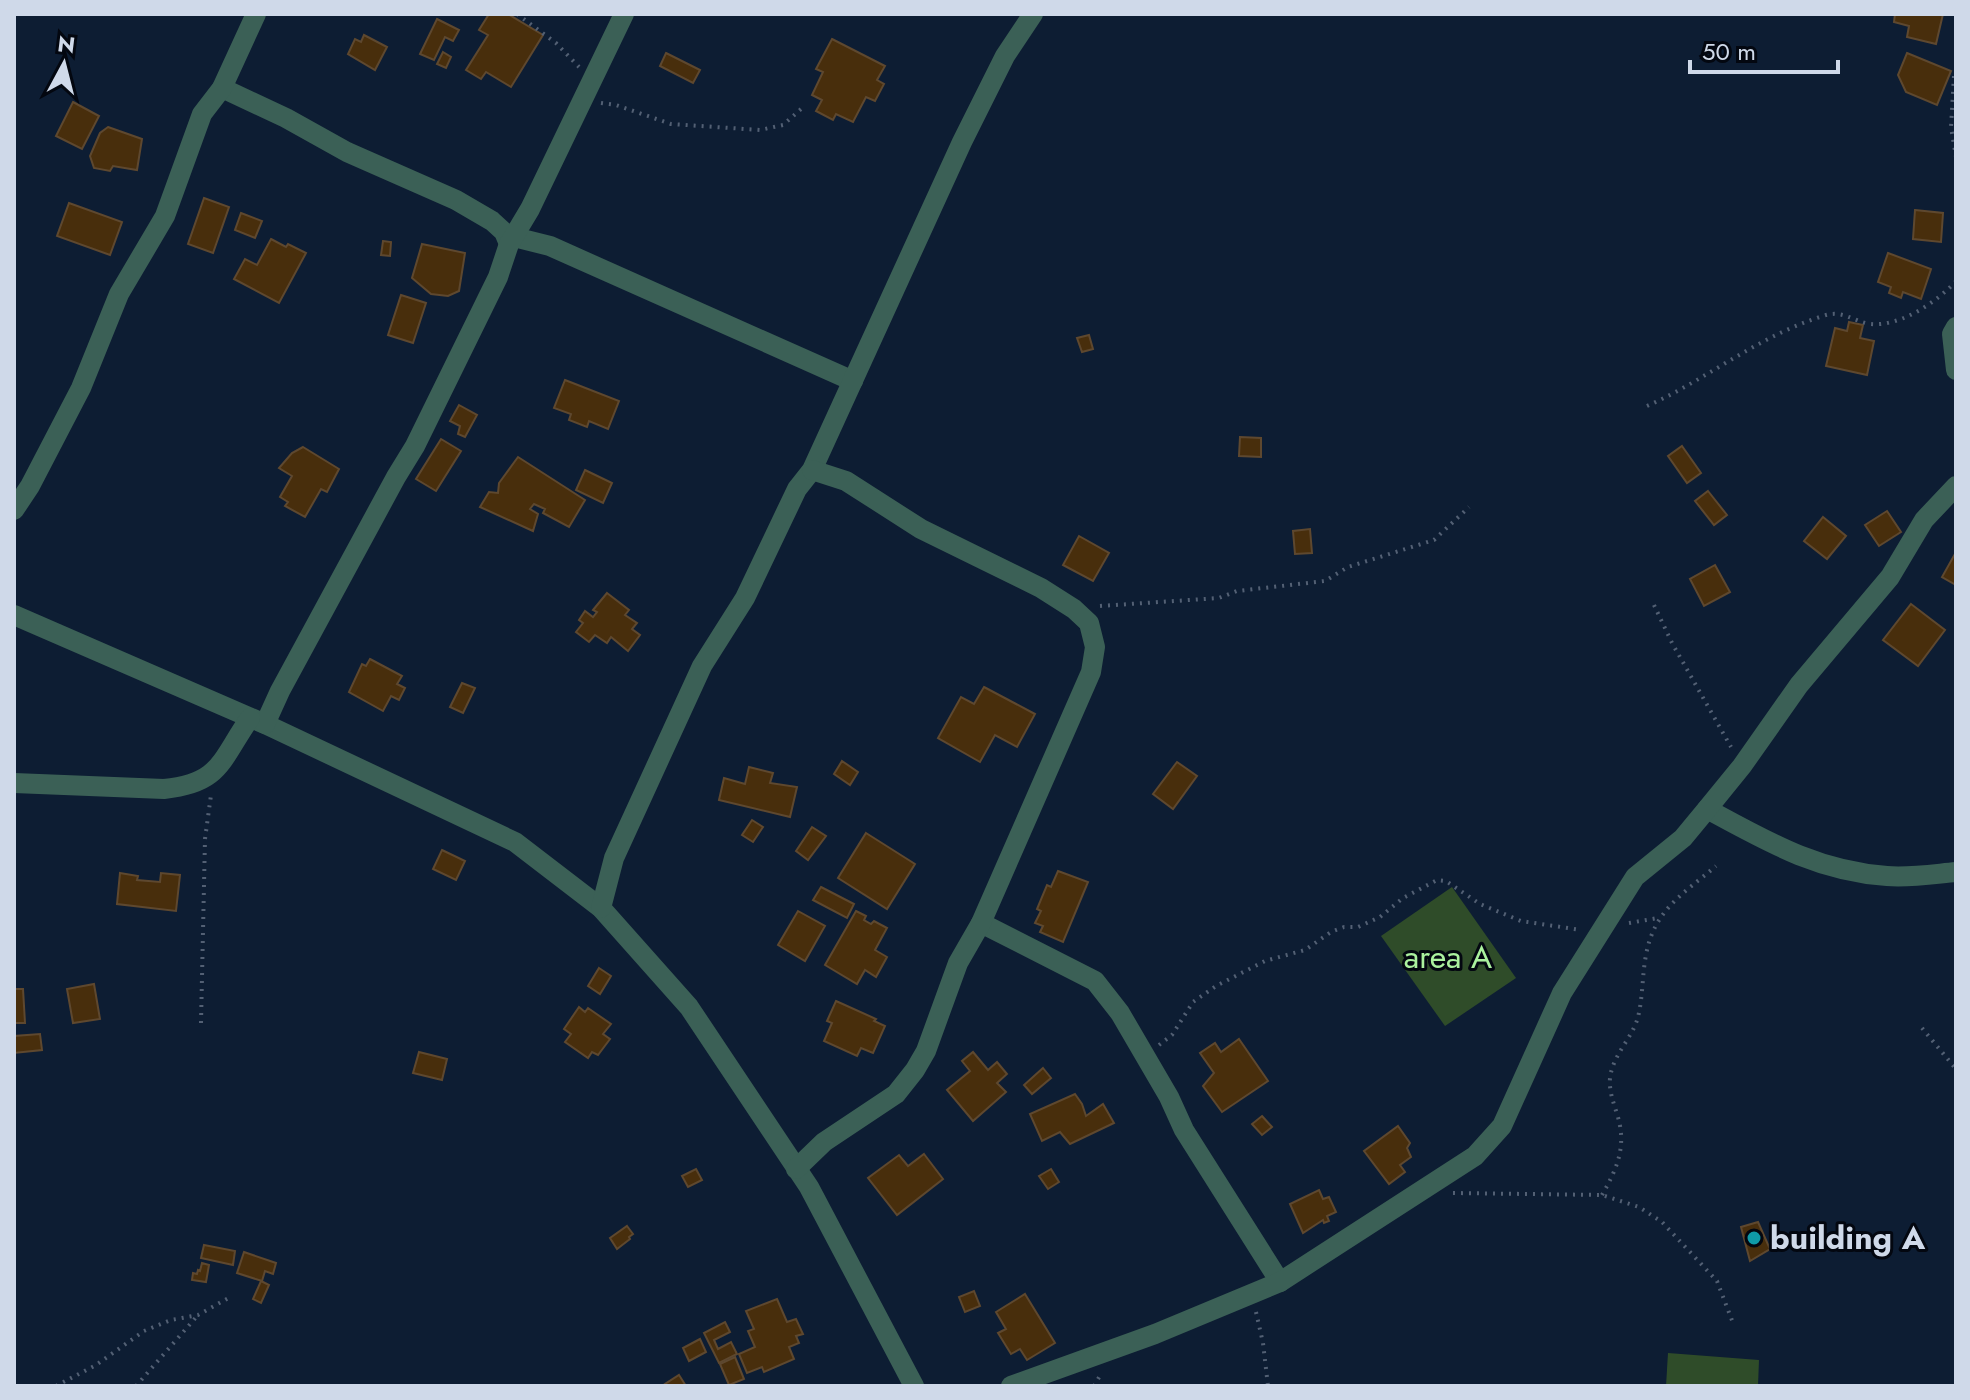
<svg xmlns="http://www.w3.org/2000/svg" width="1970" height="1400" font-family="Jost,sans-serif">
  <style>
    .green { fill: #2f4c29 }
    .building { fill: #482e0c; stroke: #5e482f; stroke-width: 2 }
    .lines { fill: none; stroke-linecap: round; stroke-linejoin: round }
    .path { stroke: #536074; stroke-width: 4; stroke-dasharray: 2 6; stroke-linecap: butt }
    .street { stroke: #3b6056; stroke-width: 20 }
    .culture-dot { fill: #0f9aa8; stroke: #030710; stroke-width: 3 }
    .labels { text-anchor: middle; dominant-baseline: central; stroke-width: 6; stroke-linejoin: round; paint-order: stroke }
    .park-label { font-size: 32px; fill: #abf29e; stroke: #030710 }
    .poi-label { font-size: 32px; font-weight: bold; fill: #cfd9e9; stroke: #030710; text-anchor: start }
  </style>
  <rect width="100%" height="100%" fill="#0d1d33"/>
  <!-- green -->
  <g class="green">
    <path d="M1452,887L1516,978L1445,1026L1381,936Z"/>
    <path d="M1668,1353L1759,1360L1758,1386H1666Z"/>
  </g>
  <!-- building -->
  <g class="building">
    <path d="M489,14H508L543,35L511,87L486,72L481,79L466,70L488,35L479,30Z"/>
    <path d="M1895,14H1943L1936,44L1907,37L1909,26L1894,22Z"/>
    <path d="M437,19L459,30L453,41L445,37L434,60L420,54Z"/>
    <path d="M364,35L387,47L375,70L348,54L355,39L361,42Z"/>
    <path d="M832,39L885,66L877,80L884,84L875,101L866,97L853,122L836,114L833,120L816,111L822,100L812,95L823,72L816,69Z"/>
    <path d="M443,52L451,57L446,68L437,64Z"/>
    <path d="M666,53L700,70L693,83L660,66Z"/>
    <path d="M1907,53L1951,71L1937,105L1906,92L1898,75Z"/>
    <path d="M73,102L99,116L82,149L56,136Z"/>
    <path d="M108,127L142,139L137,170L113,166L110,171L94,168L90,156L100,133Z"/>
    <path d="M204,198L229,207L213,253L188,244Z"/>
    <path d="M69,203L122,222L110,255L57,236Z"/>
    <path d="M1915,210L1943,213L1941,242L1913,239Z"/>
    <path d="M241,213L262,221L255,238L235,230Z"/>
    <path d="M271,239L286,247L288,244L306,253L279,303L234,279L245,259L257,265Z"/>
    <path d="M383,241L391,242L390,256L381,255Z"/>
    <path d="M422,244L465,253L459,291L448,296L431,294L412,278Z"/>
    <path d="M1888,253L1931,269L1921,299L1903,292L1901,298L1889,293L1891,287L1878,282Z"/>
    <path d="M401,295L426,303L413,343L388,335Z"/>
    <path d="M1849,322L1863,325L1860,338L1874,341L1867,375L1826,366L1835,328L1847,331Z"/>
    <path d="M1089,335L1093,349L1082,352L1077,338Z"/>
    <path d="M565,380L619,401L608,429L589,421L587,427L569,420L571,414L554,408Z"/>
    <path d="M459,405L477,415L465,437L458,434L460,426L450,421Z"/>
    <path d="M1240,437L1261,438V457L1239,456Z"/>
    <path d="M441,439L461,451L436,491L416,479Z"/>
    <path d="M1682,446L1701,473L1687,483L1668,456Z"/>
    <path d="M303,447L339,469L327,492L321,489L305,517L285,506L288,502L280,497L292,476L279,468L292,453Z"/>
    <path d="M518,457L585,500L569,527L543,513L545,509L534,504L530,509L538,514L533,531L480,507L489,492L498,493L499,483Z"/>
    <path d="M585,470L612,483L603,503L576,490Z"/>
    <path d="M1708,491L1727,515L1714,525L1695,501Z"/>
    <path d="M1887,511L1901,532L1879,546L1865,525Z"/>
    <path d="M1823,517L1846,536L1827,559L1804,541Z"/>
    <path d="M1310,529L1312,553L1295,554L1293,531Z"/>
    <path d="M1079,536L1109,553L1093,581L1063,565Z"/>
    <path d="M1956,552V585L1942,577Z"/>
    <path d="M1715,565L1730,592L1704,606L1690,579Z"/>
    <path d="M607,593L629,610L625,615L637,623L632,629L640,635L628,651L611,637L607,643L595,635L589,642L576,632L583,623L579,620L585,611L593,617L597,612L593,610Z"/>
    <path d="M1911,604L1945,630L1918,666L1883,640Z"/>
    <path d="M370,659L402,676L397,684L405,688L399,700L391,696L383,711L349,692L362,664L366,666Z"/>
    <path d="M462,683L475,688L463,713L450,707Z"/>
    <path d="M984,687L1035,714L1017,747L995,735L980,762L938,738L961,697L974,704Z"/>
    <path d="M842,761L858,772L850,785L834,774Z"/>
    <path d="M1177,762L1197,776L1173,809L1153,794Z"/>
    <path d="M749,767L773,773L770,783L797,787L790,817L719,800L724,778L745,784Z"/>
    <path d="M752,820L763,827L753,842L742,835Z"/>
    <path d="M812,827L826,836L808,860L796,851Z"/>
    <path d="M866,833L915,864L887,909L838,878Z"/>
    <path d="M442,850L465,861L456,880L433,869Z"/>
    <path d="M1058,871L1088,882L1063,942L1040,932L1043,926L1035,923L1041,911L1037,909L1047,885L1051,887Z"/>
    <path d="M120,873L138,876L137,880L160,882L161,873L180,875L176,911L117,904Z"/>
    <path d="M821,887L854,904L847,918L813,900Z"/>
    <path d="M798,911L825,926L805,961L778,945Z"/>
    <path d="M856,911L866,916L864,920L871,924L874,921L887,928L875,950L887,957L876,977L865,970L857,984L825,965Z"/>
    <path d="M599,968L611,976L600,994L588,986Z"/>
    <path d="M94,984L100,1019L73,1023L67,989Z"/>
    <path d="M14,989H23L25,1023H14Z"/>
    <path d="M836,1001L876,1019L874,1021L885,1026L873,1053L861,1048L857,1056L824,1041L832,1023L827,1021Z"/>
    <path d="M579,1007L585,1012L588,1008L611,1024L603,1034L610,1039L598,1055L592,1052L588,1058L565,1042L571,1034L564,1029Z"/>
    <path d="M40,1034L42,1050L14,1053V1036Z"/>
    <path d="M1239,1039L1268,1081L1222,1112L1203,1086L1214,1073L1200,1053L1215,1043L1221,1052Z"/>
    <path d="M419,1052L447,1059L442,1080L413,1073Z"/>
    <path d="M973,1052L988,1070L997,1062L1007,1074L997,1083L1006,1092L973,1121L947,1090L970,1071L962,1061Z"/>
    <path d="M1043,1068L1051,1078L1032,1094L1024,1085Z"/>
    <path d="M1075,1094L1082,1104L1086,1116L1103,1104L1114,1123L1070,1144L1060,1132L1042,1141L1030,1114Z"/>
    <path d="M1262,1116L1272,1127L1262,1135L1252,1124Z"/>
    <path d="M1398,1126L1410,1143L1407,1148L1411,1157L1400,1165L1405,1172L1389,1184L1364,1151Z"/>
    <path d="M924,1154L943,1179L897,1215L868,1178L899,1155L908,1166Z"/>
    <path d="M696,1169L702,1180L688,1187L682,1176Z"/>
    <path d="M1051,1169L1059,1182L1048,1189L1039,1176Z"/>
    <path d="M1319,1190L1323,1199L1329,1197L1336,1212L1327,1216L1329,1221L1324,1223L1323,1220L1303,1233L1290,1204Z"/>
    <path d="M1758,1222L1770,1249L1750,1261L1741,1227Z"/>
    <path d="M627,1226L633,1234L629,1237L630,1239L617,1249L610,1238Z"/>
    <path d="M204,1245L235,1251L233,1265L201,1258Z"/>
    <path d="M244,1252L276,1263L273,1274L265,1271L262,1281L237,1273Z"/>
    <path d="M202,1263L209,1265L206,1282L192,1280L193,1273L197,1274L198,1270L200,1271Z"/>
    <path d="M261,1281L269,1285L261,1303L253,1299Z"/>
    <path d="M974,1291L980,1306L965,1312L959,1297Z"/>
    <path d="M1025,1294L1055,1343L1027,1360L1020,1349L1011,1354L998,1333L1006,1329L996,1312Z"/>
    <path d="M777,1299L787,1322L796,1319L803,1334L796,1336L799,1343L789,1347L794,1359L764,1372L762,1367L747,1373L739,1354L755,1347L748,1331L754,1329L746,1311Z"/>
    <path d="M725,1322L730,1332L714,1340L718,1349L731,1342L737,1354L719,1363L704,1333Z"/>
    <path d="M700,1339L706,1352L689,1361L683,1348Z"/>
    <path d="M735,1357L744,1379L729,1385L720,1364Z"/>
    <path d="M679,1375L686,1386H667L665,1384Z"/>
  </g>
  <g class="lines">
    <!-- path -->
    <g class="path">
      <path d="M517,14L556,43L579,67"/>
      <path d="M1954,76L1951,127L1956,157"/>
      <path d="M601,103L616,105L671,124L760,130L783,125L801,109"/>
      <path d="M1647,406C1708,379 1756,337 1823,316C1842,309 1852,321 1870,324C1900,327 1937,302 1956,281"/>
      <path d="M1654,605L1672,643L1731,747"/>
      <path d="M1100,606L1219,598L1237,591L1325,581L1348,567L1434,540L1469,507"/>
      <path d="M1629,923L1658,918"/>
      <path d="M201,1023L205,839L211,795"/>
      <path d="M1922,1028L1956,1069"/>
      <path d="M1159,1045L1172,1035L1193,1002L1216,986L1265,961L1305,950L1331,932L1344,927H1358L1380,917L1403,898L1437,880L1446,881L1480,904L1521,921L1581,930"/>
      <path d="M1453,1193L1602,1195L1639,1207L1662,1222L1717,1281L1733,1323"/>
      <path d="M1602,1195C1618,1167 1627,1145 1617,1114C1613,1101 1609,1091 1610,1078C1613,1054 1632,1039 1638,1017C1643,997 1642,976 1646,955C1654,910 1683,894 1716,866"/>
      <path d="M1256,1312L1263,1343L1268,1386"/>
      <path d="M56,1386L96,1365L144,1331L171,1320L198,1315L232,1296"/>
      <path d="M136,1386L198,1315"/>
      <path d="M1094,1386L1101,1374"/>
    </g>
    <!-- street -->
    <g class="street">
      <path d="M222,88L286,118L347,152L456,200L492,221L504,232L509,244"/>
      <path d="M514,237L550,246L853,381"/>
      <path d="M1956,327L1952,334L1956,370"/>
      <path d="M14,510L30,486L81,388L119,294L165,216L202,114L222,88L256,14"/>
      <path d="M14,615L265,724L515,842L601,908L689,1007L809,1187L914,1386"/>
      <path d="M265,724L280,691L396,477L415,446L498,277L509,244L530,209L624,14"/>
      <path d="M14,783L164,789C221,783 220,761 250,718"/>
      <path d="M1707,809C1768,842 1817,871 1887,876C1909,878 1934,874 1956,872"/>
      <path d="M601,908L614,858L702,666L745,598L797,489L812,470L962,142L1005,56L1033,14"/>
      <path d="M981,923L1095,981L1120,1013L1169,1097L1184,1130L1280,1282"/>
      <path d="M796,1169L824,1142L896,1094L915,1070L926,1051L958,963L981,923L1091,672L1095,647L1089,623L1074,609L1041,588L921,529L846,481L812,470"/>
      <path d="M1011,1386L1155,1334L1280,1282L1475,1156L1502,1126L1562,993L1635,877L1683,838L1707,809L1742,766L1799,685L1890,577L1924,520L1956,486"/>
    </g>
  </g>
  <!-- markers -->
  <circle class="culture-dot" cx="1754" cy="1238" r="8"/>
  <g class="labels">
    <!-- park labels -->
    <g class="park-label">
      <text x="1448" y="957">area A</text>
    </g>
    <!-- poi labels -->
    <g class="poi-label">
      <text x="1770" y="1238">building A</text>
    </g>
  </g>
  <!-- border -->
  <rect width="1970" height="1400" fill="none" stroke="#cfd9e9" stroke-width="32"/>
  <!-- north arrow -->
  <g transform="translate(64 64) rotate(7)" stroke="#030710" stroke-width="6" paint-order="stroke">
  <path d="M0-6L14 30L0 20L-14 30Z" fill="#cfd9e9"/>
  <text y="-12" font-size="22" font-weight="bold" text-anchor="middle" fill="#cfd9e9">N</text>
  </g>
  <!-- scale -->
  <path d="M1690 60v12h148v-12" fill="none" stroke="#cfd9e9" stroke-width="4"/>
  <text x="1702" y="60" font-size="24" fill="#cfd9e9" stroke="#030710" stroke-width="6" paint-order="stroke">50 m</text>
</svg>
